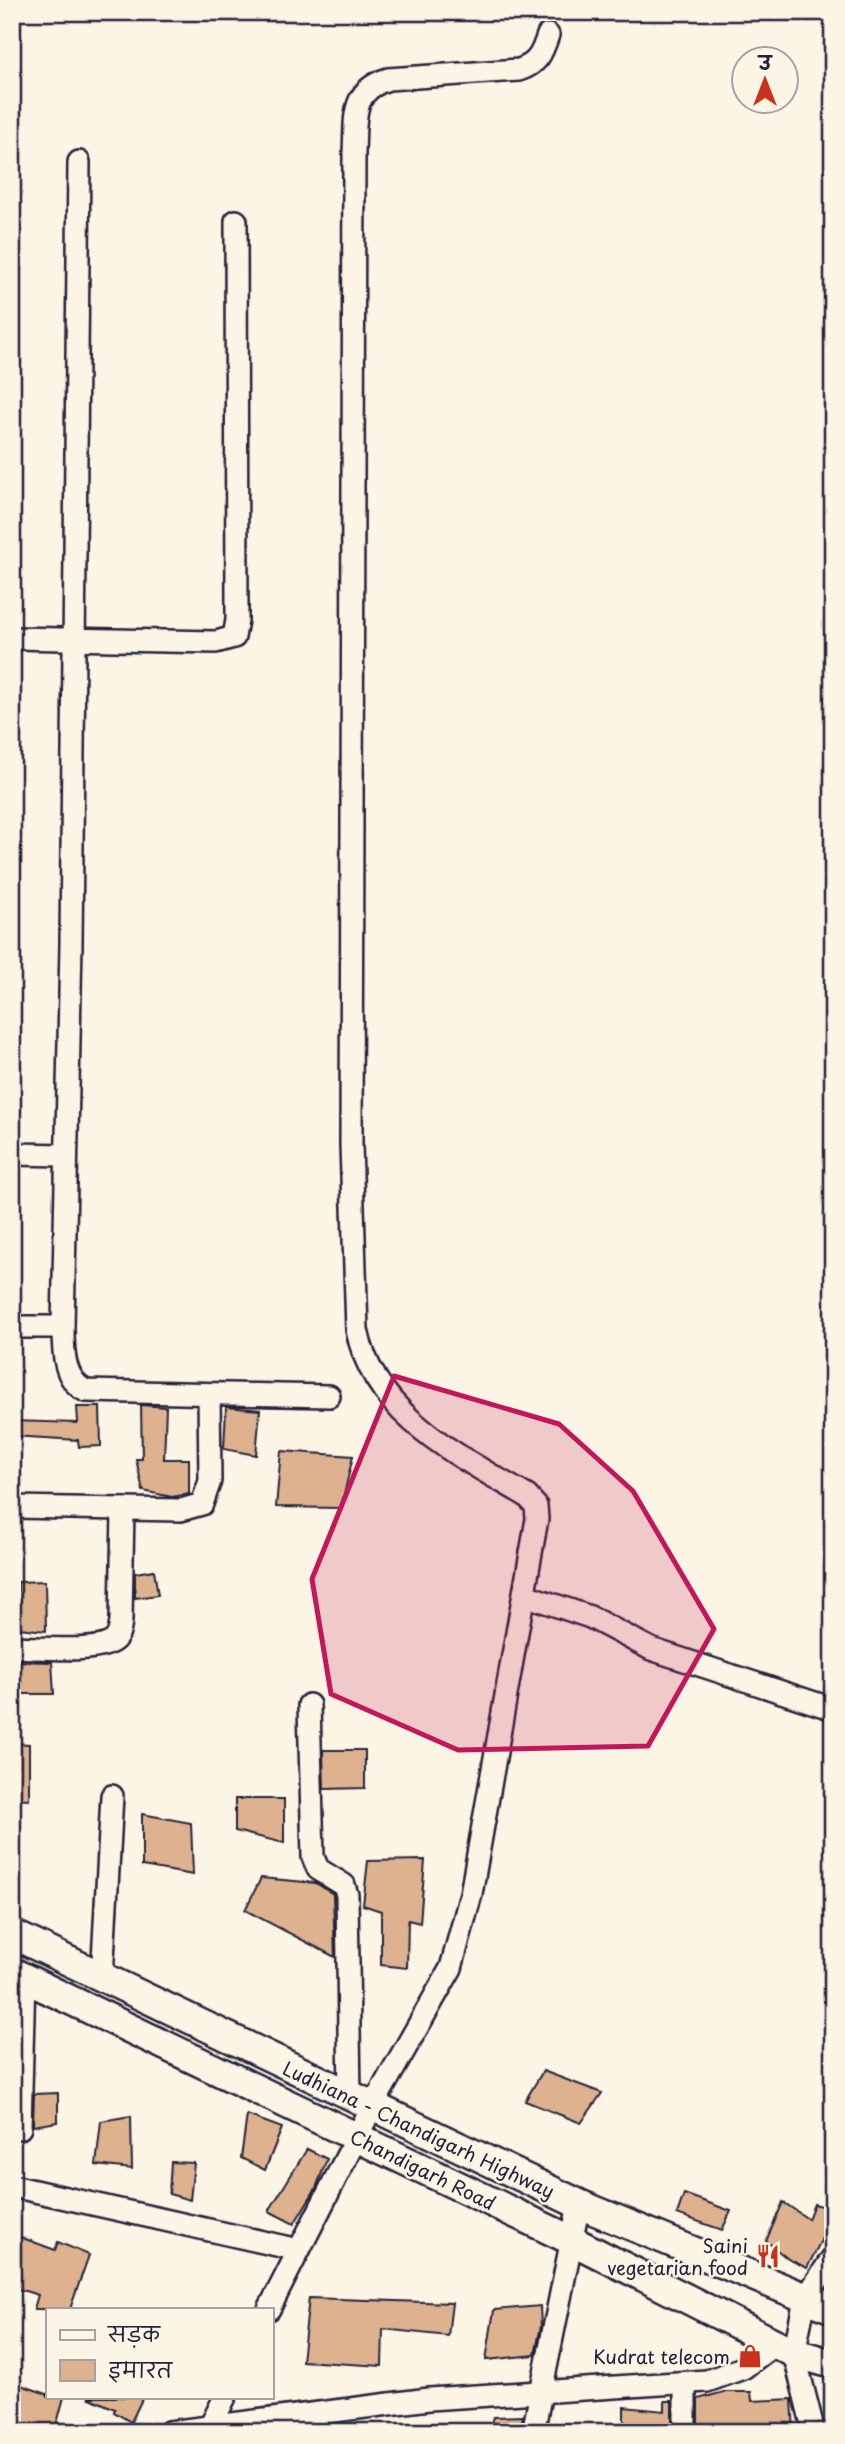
<svg xmlns="http://www.w3.org/2000/svg" width="845" height="2444" font-family="'Playpen Sans','Playpen Sans Deva',sans-serif">
  <style>
    .building { fill: #dfb28f; stroke: #22223b; stroke-width: 2 }
    .lines { fill: none; stroke-linecap: round; stroke-linejoin: round }
    .minor-casing { stroke: #22223b; stroke-width: 26 }
    .major-casing { stroke: #22223b; stroke-width: 33 }
    .minor { stroke: #fcf5e5; stroke-width: 21 }
    .major { stroke: #fcf5e5; stroke-width: 28 }
    .marked { fill: #c2185b; fill-opacity: 0.2; stroke: #c2185b; stroke-width: 5; stroke-linejoin: round }
    .labels { text-anchor: middle; dominant-baseline: central; stroke-width: 5; stroke-linejoin: round; paint-order: stroke }
    .street-label { font-size: 19px; fill: #22223b; stroke: #fcf5e5 }
    .poi-label { font-size: 19px; fill: #22223b; stroke: #fcf5e5; text-anchor: end }
  </style>
  <rect width="100%" height="100%" fill="#fcf5e5"/>
  <filter id="ink" filterUnits="userSpaceOnUse"><feTurbulence type="fractalNoise" baseFrequency=".0143" numOctaves="2"/><feDisplacementMap in="SourceGraphic" scale="14" xChannelSelector="R" yChannelSelector="G"/><feConvolveMatrix kernelMatrix="1 2 1 2 8 2 1 2 1" color-interpolation-filters="sRGB"/></filter>
  <g filter="url(#ink)">
    <!-- building -->
    <g class="building">
      <path d="M141,1405L166,1407L164,1459H189V1494L172,1497L143,1491L136,1459H142Z"/>
      <path d="M77,1407H100L101,1446L79,1447L78,1440L12,1436V1421L78,1423Z"/>
      <path d="M226,1407L260,1410L256,1455L224,1449Z"/>
      <path d="M281,1451L353,1456L341,1508L276,1507Z"/>
      <path d="M154,1570L158,1595L135,1598V1573Z"/>
      <path d="M45,1581L46,1631L19,1628L18,1582Z"/>
      <path d="M12,1661L52,1662L54,1694H12Z"/>
      <path d="M12,1743L29,1744V1799L12,1798Z"/>
      <path d="M323,1750H365V1788L324,1789Z"/>
      <path d="M235,1799H284V1843L235,1831Z"/>
      <path d="M142,1814L191,1823L193,1875L142,1866Z"/>
      <path d="M425,1860L420,1923L408,1920L407,1968L381,1965V1911L363,1905L368,1861Z"/>
      <path d="M261,1878L316,1883L333,1894L335,1957L245,1910Z"/>
      <path d="M543,2071L602,2093L581,2123L525,2101Z"/>
      <path d="M58,2093V2122L33,2126L34,2094Z"/>
      <path d="M247,2115L282,2128L265,2170L241,2158Z"/>
      <path d="M131,2116L132,2169L96,2165L101,2121Z"/>
      <path d="M307,2149L327,2159L316,2188L294,2224L269,2211Z"/>
      <path d="M171,2162L194,2163L190,2200L169,2194Z"/>
      <path d="M684,2194L731,2211L722,2230L677,2214Z"/>
      <path d="M783,2202L808,2219L814,2204L833,2209V2217L807,2268L788,2259L766,2241Z"/>
      <path d="M12,2234L55,2250L58,2242L89,2255L70,2309H34L38,2295L12,2287Z"/>
      <path d="M309,2298L452,2303L448,2336L383,2329L382,2366L302,2361Z"/>
      <path d="M540,2306L541,2326L535,2355L486,2360L494,2310Z"/>
      <path d="M12,2382L47,2394V2397H64L55,2431L12,2425Z"/>
      <path d="M724,2392H751L752,2401L792,2399L794,2432H698V2399Z"/>
      <path d="M88,2397H143L131,2422L114,2412L115,2409Z"/>
      <path d="M665,2401H672V2432H624V2407L665,2411Z"/>
      <path d="M523,2416L520,2432H489L494,2417Z"/>
    </g>
    <g class="lines">
      <!-- minor casing -->
      <g class="minor-casing">
        <g id="minor">
          <path d="M79,162L71,944L63,1327C63,1350 63,1380 86,1391L329,1396"/>
          <path d="M12,638L216,642L234,637L237,620L236,221"/>
          <path d="M12,1154L66,1155"/>
          <path d="M12,1327H63"/>
          <path d="M12,1507L181,1510L202,1504L210,1481L209,1394"/>
          <path d="M525,1595L590,1617L651,1649L833,1709"/>
          <path d="M12,1647C35,1647 96,1654 113,1641C120,1636 120,1628 121,1620L123,1509"/>
          <path d="M309,1705L313,1857L318,1869L344,1885L347,1895L350,2096"/>
          <path d="M102,1978L112,1796"/>
          <path d="M20,2128L24,1978"/>
          <path d="M12,2186L299,2250L372,2107L451,1968L471,1894L537,1519L536,1506L527,1496C458,1455 374,1416 357,1330L351,1145L354,153C356,118 350,91 388,79L519,70C538,64 542,53 548,35"/>
          <path d="M269,2309L299,2250"/>
          <path d="M685,2383V2432"/>
          <path d="M210,2427L225,2397"/>
          <path d="M169,2432L429,2399L707,2381L743,2368L775,2344"/>
          <path d="M533,2432L579,2204"/>
          <path d="M814,2432L794,2353L805,2299L833,2257"/>
        </g>
      </g>
      <!-- major casing -->
      <g class="major-casing">
        <g id="major">
          <path d="M12,1934L579,2204L833,2309"/>
          <path d="M12,1972L573,2241L794,2353L833,2364"/>
        </g>
      </g>
      <!-- minor -->
      <use href="#minor" class="minor"/>
      <!-- major -->
      <use href="#major" class="major"/>
    </g>
  </g>
  <!-- marked area -->
  <path class="marked" d="M394,1376L559,1424L633,1491L714,1629L648,1746L458,1750L331,1694L312,1579Z"/>
  <!-- icons -->
  <defs>
    <g id="restaurant-bare" transform="scale(1.89)"><path d="M-5-6h1v4h1v-4h1v4h1v-4h1v5L-1.5 .5V6h-2V.5L-5-1ZM5-6V6H3V1.5H1.5Q1.5-4 5-6Z" fill="#c8321e" stroke="#fcf5e5" stroke-width="2.5" paint-order="stroke"/></g>
    <g id="shop-bare" transform="scale(1.89)"><path d="M-5-2.5h2.3a2.7 3.5 0 0 1 5.4 0H5L5.5 6h-11ZM-1.5-2.5h3a1.5 2.3 0 0 0-3 0Z" fill="#c8321e" stroke="#fcf5e5" stroke-width="2.5" paint-order="stroke"/></g>
  </defs>
  <g fill-rule="evenodd">
    <use href="#restaurant-bare" x="768" y="2256"/>
    <use href="#shop-bare" x="750" y="2356"/>
  </g>
  <g class="labels">
    <!-- street labels -->
    <g class="street-label">
      <text transform="translate(419 2129) rotate(25)">Ludhiana - Chandigarh Highway</text>
      <text transform="translate(423 2169) rotate(26)">Chandigarh Road</text>
    </g>
    <!-- poi labels -->
    <g class="poi-label">
      <text x="748" y="2245">Saini<tspan x="748" dy="22">vegetarian food</tspan></text>
      <text x="730" y="2356">Kudrat telecom</text>
    </g>
  </g>
  <!-- margin -->
  <rect width="845" height="2444" fill="none" stroke="#fcf5e5" stroke-width="42"/>
  <rect x="21" y="21" width="803" height="2402" fill="none" stroke="#22223b" stroke-width="2.5" filter="url(#ink)"/>
  <!-- legend -->
  <rect x="46" y="2308" width="228" height="91" fill="#fcf5e5" stroke="#a5a1a1" stroke-width="2"/>
  <rect x="60" y="2330" width="35" height="10" fill="#fcf5e5" stroke="#a5a1a1" stroke-width="2"/>
  <text x="108" y="2342" font-size="21" fill="#22223b">सड़क</text>
  <rect x="60" y="2360" width="35" height="21" fill="#dfb28f" stroke="#a5a1a1" stroke-width="2"/>
  <text x="108" y="2378" font-size="21" fill="#22223b">इमारत</text>
  <!-- north arrow -->
  <g transform="translate(765 80)"><circle r="33" fill="#fcf5e5" stroke="#a5a1a1" stroke-width="2"/>
  <path d="M0-5L12 26L0 18L-12 26Z" fill="#c8321e"/>
  <text y="-10" font-size="19" font-weight="bold" text-anchor="middle" fill="#22223b">उ</text>
  </g>
</svg>
